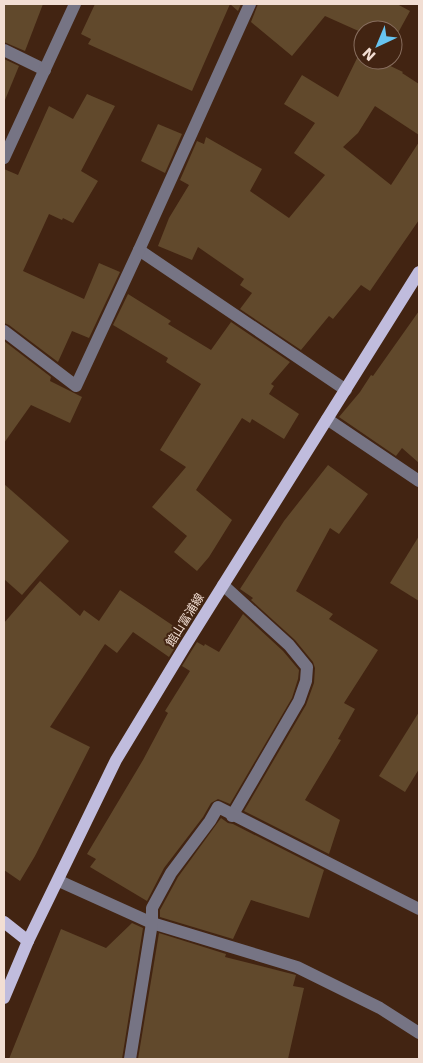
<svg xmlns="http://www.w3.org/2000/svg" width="423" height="1063" font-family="'DejaVu Sans','Noto Sans JP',sans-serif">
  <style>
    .building { fill: #61492c }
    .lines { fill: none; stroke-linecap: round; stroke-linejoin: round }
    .minor { stroke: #767484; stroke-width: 12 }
    .major { stroke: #c0bcdd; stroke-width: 12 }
    .labels { text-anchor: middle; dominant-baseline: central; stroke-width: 4; stroke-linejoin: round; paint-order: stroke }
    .street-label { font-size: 12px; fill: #f2ded3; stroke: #422412 }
  </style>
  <rect width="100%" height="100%" fill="#422412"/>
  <!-- building -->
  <g class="building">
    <path d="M4,4H43L25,51L4,42Z"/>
    <path d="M95,4H241L238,11L230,4L192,91L88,44L91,39L81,34Z"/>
    <path d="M258,4H397L410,11L393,42V30H363V33L325,16L292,56L251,22Z"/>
    <path d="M363,46V60H383L382,62L403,72L402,73L419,84V135L375,106L358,133L343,147L391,185L419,142V220L370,291L361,285L333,319L329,316L301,350L240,309L252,293L240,285L244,279L198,247L192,260L158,246L169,218L189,185L180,180L197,141L204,144L206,137L262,169L250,191L289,218L325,175L294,153L315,123L284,104L302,75L338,97Z"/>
    <path d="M4,59L19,66L5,100H4Z"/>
    <path d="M87,94L115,106L81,171L98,181L73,223L63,218L62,220L49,214L23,271L84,299L99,263L120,272L89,338L72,331L58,362L9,325L4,323V169L18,175L49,106L73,119Z"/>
    <path d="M158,124L182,134L165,173L141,161Z"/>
    <path d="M128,294L171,321L168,324L211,350L231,322L290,362L271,384L274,386L269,394L299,414L284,439L252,419L250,423L242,418L196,490L232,520L209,557L197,571L174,552L187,536L152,507L186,467L160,450L201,384L166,362L168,358L113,325Z"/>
    <path d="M419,311V463L402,448L396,456L339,417L360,392L371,375L373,376Z"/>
    <path d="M4,341L51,377L50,381L82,397L70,423L31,405L4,443Z"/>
    <path d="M328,465L368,494L339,534L330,528L296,591L333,614L329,619L378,650L344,703L355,709L338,739L341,740L305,800L340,820L329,854L244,811L306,705L314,683L315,668L313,662L295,640L251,600L253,598L240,589L284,521Z"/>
    <path d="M4,484L69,541L22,595L4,579Z"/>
    <path d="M419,536V601L390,583Z"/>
    <path d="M40,581L80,616L84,610L99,621L120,590L184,633L169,657L133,632L117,653L105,644L50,727L90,747L35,856L20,881L4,870V623Z"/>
    <path d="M243,614L283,651L299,670L298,679L292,698L230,804L218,799L211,803L203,817L164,868L147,901L90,867L96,859L87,854L143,760L168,713L165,711L190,671L182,666L197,642L204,646L205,644L219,652Z"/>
    <path d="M419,712V769L405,792L379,776Z"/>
    <path d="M221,818L228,823L233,824L324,870L309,918L251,900L233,939L160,917V910L178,877Z"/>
    <path d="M132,923L143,928L122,1059H9L61,929L106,948Z"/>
    <path d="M159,933L226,954L225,957L296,975L293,986L304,988L288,1059H138Z"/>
  </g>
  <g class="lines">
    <!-- minor -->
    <g class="minor">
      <path d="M4,50L45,70"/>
      <path d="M4,158L75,4"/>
      <path d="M139,250L346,390"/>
      <path d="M4,331L76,386L139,250L250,4"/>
      <path d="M327,419L419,481"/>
      <path d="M223,585L289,645L307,667L306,681L299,701L232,816"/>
      <path d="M59,881L152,923L297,967L380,1008L419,1033"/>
      <path d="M130,1059L152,923V908L171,873L210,821L218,807L419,909"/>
    </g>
    <!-- major -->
    <g class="major">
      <path d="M4,922L28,941"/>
      <path d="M4,998L28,941L116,760L185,646L419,272"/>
    </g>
  </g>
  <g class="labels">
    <!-- street labels -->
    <g class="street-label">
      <text transform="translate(185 620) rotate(-58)">館山富浦線</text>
    </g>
  </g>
  <!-- border -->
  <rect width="423" height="1063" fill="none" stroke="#f2ded3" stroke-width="10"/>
  <!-- north arrow -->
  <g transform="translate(378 45) rotate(224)"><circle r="24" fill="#422412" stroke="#886e5f"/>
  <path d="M0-4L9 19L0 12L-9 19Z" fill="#67c4f0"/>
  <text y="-8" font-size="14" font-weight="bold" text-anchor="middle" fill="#f2ded3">N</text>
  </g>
</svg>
